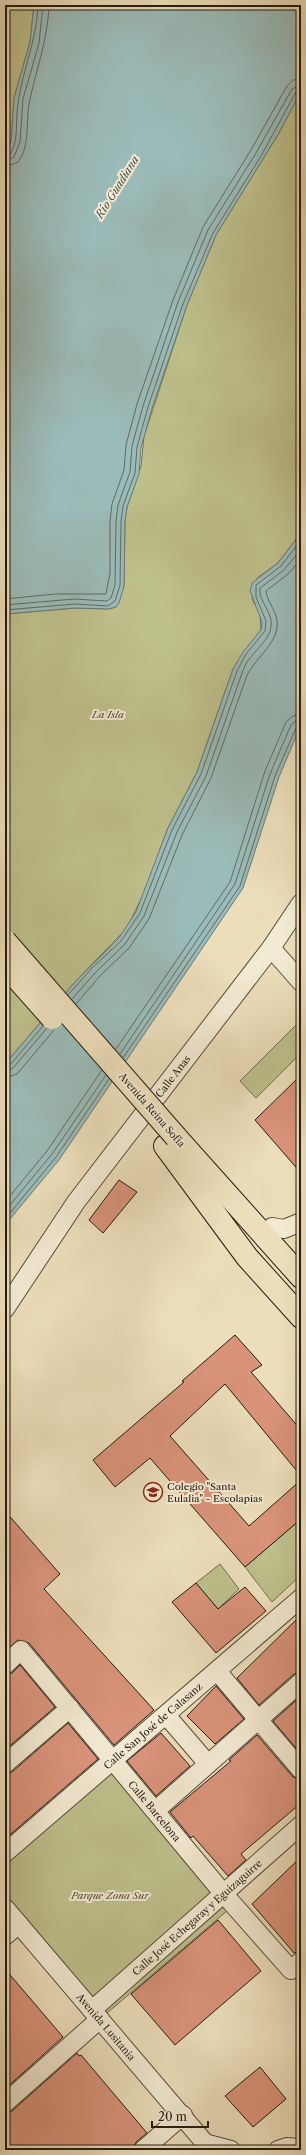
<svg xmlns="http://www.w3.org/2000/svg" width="306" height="2155" font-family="'Libre Caslon Text',serif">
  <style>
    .green { fill: #bec08c; stroke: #706e4e }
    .water { fill: #9bbbb8; stroke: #6b7b75 }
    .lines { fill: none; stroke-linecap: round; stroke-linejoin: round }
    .shore { stroke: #5f6b64; stroke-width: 1 }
    .building { fill: #d9937a; stroke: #231b10 }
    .minor-casing { stroke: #554c3b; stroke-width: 20 }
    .highway-casing { stroke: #231b10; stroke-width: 24 }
    .minor { stroke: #f3ead3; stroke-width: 18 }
    .highway { stroke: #ecdebb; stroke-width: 22 }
    .highway-bridge-casing { stroke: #231b10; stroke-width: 24; stroke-linecap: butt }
    .highway-bridge { stroke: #ecdebb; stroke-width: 22 }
    .labels { text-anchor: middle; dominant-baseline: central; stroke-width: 4; stroke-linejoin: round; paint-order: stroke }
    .park-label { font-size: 10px; font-style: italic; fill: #524d35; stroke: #f3ead3 }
    .street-label { font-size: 10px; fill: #231b10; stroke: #f3ead3 }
    .poi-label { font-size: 10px; fill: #231b10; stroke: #f3ead3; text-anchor: start }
    .water-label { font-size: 11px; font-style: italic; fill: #4d534b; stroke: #f3ead3 }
  </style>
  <rect width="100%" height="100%" fill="#ecdebb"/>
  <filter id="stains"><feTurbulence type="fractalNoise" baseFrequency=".005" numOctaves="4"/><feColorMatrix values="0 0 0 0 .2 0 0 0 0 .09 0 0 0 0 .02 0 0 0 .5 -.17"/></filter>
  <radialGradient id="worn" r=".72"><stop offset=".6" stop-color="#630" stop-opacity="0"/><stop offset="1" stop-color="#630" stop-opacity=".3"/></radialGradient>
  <!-- green -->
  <g class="green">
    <path d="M8,5H34L30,42L14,98L11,141L5,154V8Z"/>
    <path d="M301,91V533L278,563L257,578L252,599L260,614L261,630L248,646L233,669L197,772L168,828L143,895L127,928L74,983L5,1064V614L75,608L109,609L116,607L124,586L125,521L127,507L141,466L144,436L187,305L216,235L279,133Z"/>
    <path d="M301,1020V1053L256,1098L240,1081Z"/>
    <path d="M301,1519V1575L272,1602L245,1567Z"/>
    <path d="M220,1564L239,1589L218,1609L196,1583Z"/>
    <path d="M113,1761L234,1905L100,2019L5,1908V1853Z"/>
  </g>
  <!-- water -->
  <g class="water">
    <path d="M34,5H301V91L279,133L216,235L187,305L152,408L141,448L139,474L127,507L125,521L124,586L119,603L116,607L109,609L75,608L5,614V154L11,141L14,98L30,42Z"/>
    <path d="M301,533V725L279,777L243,888L59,1160L5,1225V1064L74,983L118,939L136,912L168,828L197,772L233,669L243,652L261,630L262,622L250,591L252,583L278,563Z"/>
  </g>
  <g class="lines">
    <!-- shore -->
    <g class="shore">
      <path d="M5,156L10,154C18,143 16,125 17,112C20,75 37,42 38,5"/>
      <path d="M5,161L14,157L20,142L23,99L39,43L43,5"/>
      <path d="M5,167L18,162C31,145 25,120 30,99C37,67 48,38 49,5"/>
      <path d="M5,599L55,594H106L110,573V521L112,504L124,470L126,445L137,404L173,300L203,227L251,150L287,86L293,80L301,79"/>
      <path d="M5,605L74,599L107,601L111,598L115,585L116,521L118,505L130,472L132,446L143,406L178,302L208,230L256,153L292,89L301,85"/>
      <path d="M5,610L75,604L108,606L115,601L120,585L121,521L123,506L135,473L137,447L148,407L183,304L213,233L261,156L296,92L301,90"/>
      <path d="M68,995L92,968L121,941L140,913L172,830L201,774L237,671L246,654L265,631L266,621L256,597V585L281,566L301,540"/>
      <path d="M72,999L96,972L125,944L144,916L177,832L206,776L242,673C244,667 247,661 251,657C260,645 273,637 271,620C269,609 258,598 260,588L284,570L301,549"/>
      <path d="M76,1004L100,976L129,948L149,919L182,835L211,778L247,675C257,656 280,642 277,620C275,609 267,601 266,591L288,574L301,559"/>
      <path d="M116,1049L230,882L265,771L286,722L293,716L301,714"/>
      <path d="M120,1054L235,884L270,774L291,725L296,721L301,720"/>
      <path d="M123,1058L240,886L275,776L296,728L301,725"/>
      <path d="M5,1067L10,1065L43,1026"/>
      <path d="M5,1072L13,1068L47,1028"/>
      <path d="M5,1078L17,1074L54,1030"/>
      <path d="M5,1202L47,1151L102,1070"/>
      <path d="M5,1211L52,1154L106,1075"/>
      <path d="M5,1219L56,1157L109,1079"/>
    </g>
  </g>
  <!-- building -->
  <g class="building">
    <path d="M301,1075V1173L255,1120Z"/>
    <path d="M119,1180L137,1192L103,1233L89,1220Z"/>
    <path d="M235,1335L262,1365L251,1372L301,1430V1476L225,1384L170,1436L249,1526L301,1480V1519L245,1567L150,1458L115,1487L93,1460L184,1382L182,1381Z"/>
    <path d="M5,1511L60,1574L44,1589L154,1710L114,1745L29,1643L18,1640L5,1651Z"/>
    <path d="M196,1583L218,1609L245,1587L266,1611L216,1653L172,1602Z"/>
    <path d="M301,1615V1672L294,1674L259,1705L237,1678Z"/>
    <path d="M20,1665L55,1707L5,1750V1675L12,1673Z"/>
    <path d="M216,1686L244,1719L215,1744L187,1716Z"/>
    <path d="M301,1696V1754L273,1721Z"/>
    <path d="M68,1723L98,1759L5,1839V1774L12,1772Z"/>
    <path d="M161,1733L190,1766L156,1796L127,1761Z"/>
    <path d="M257,1735L293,1777L301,1780V1803L241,1854L246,1860L228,1876L193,1836L191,1838L170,1812L231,1761L229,1760Z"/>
    <path d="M301,1857V1951L294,1953L252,1904Z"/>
    <path d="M218,1920L261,1971L175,2045L131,1994Z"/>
    <path d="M5,1969L63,2037L5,2089Z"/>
    <path d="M77,2053L79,2056L81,2055L147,2133L136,2142L133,2150H5V2113L12,2111Z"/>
    <path d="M260,2067L286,2099L253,2127L225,2096Z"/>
  </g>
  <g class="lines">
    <!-- minor casing -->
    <g class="minor-casing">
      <g id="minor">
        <path d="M271,948L301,982"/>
        <path d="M272,1227L284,1229L301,1222"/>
        <path id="s1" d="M5,1309L76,1202L271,948L301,903"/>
        <path id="s2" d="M5,1665L21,1650L223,1893L291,1970L301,1961"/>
        <path d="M217,1671L301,1770"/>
        <path d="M166,1715L208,1764"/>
        <path d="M5,1764L70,1708"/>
        <path d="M155,1811L301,1682"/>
        <path id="s3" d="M5,1853L301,1598"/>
        <path id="s4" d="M5,1908L211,2150"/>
        <path d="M5,1936L19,1924"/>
        <path id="s5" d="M92,2010L301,1825"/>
        <path d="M5,2103L100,2019"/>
        <path d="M208,2144L231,2150"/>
        <path d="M143,2150L183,2115"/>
        <path d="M278,2150L287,2147L301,2148"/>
      </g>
    </g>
    <!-- highway casing -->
    <g class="highway-casing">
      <g id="highway">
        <path d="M176,1137L301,1277"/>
        <path d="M165,1146L247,1257L301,1317"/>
      </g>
    </g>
    <!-- minor -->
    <use href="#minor" class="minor"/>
    <!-- highway -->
    <use href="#highway" class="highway"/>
    <!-- highway-bridge casing -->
    <g class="highway-bridge-casing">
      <g id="highway-bridge">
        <path d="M5,941L176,1137"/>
        <path d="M5,965L52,1018"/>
      </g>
    </g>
    <!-- highway-bridge -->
    <use href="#highway-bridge" class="highway-bridge"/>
  </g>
  <!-- icons -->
  <defs>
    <g id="school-ring" transform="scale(1)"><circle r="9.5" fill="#f3ead3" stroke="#8f2418" stroke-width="1.5"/><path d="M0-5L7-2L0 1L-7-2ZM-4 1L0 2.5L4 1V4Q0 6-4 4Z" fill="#8f2418"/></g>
  </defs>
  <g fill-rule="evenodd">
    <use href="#school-ring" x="153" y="1492"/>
  </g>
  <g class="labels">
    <!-- park labels -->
    <g class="park-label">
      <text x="108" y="714">La Isla</text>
      <text x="110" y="1895">Parque Zona Sur</text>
    </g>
    <!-- street labels -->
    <g class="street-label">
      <text stroke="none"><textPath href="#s1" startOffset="287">Calle Anas</textPath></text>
      <text transform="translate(152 1110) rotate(49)">Avenida Reina Sofía</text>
      <text stroke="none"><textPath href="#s3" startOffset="195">Calle San José de Calasanz</textPath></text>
      <text stroke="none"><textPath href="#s2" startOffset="231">Calle Barcelona</textPath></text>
      <text stroke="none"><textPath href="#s5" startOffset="140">Calle José Echegaray y Eguizaguirre</textPath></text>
      <text stroke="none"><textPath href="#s4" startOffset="156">Avenida Lusitania</textPath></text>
    </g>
    <!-- poi labels -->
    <g class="poi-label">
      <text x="167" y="1486">Colegio "Santa<tspan x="167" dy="12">Eulalia" - Escolapias</tspan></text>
    </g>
    <!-- water labels -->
    <g class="water-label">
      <text transform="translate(117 187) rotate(-58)">Río Guadiana</text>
    </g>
  </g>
  <!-- margin -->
  <rect width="306" height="2155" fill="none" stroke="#ecdebb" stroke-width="20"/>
  <rect x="6" y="6" width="294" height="2143" fill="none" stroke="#231b10" stroke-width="2"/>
  <rect x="10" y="10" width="286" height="2135" fill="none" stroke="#231b10"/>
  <!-- scale -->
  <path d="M152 2121v6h56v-6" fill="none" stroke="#231b10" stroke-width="2"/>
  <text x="158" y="2121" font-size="12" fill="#231b10" stroke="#f3ead3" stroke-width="3" paint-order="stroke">20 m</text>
  <rect width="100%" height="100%" filter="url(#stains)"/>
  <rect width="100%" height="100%" fill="url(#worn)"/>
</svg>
